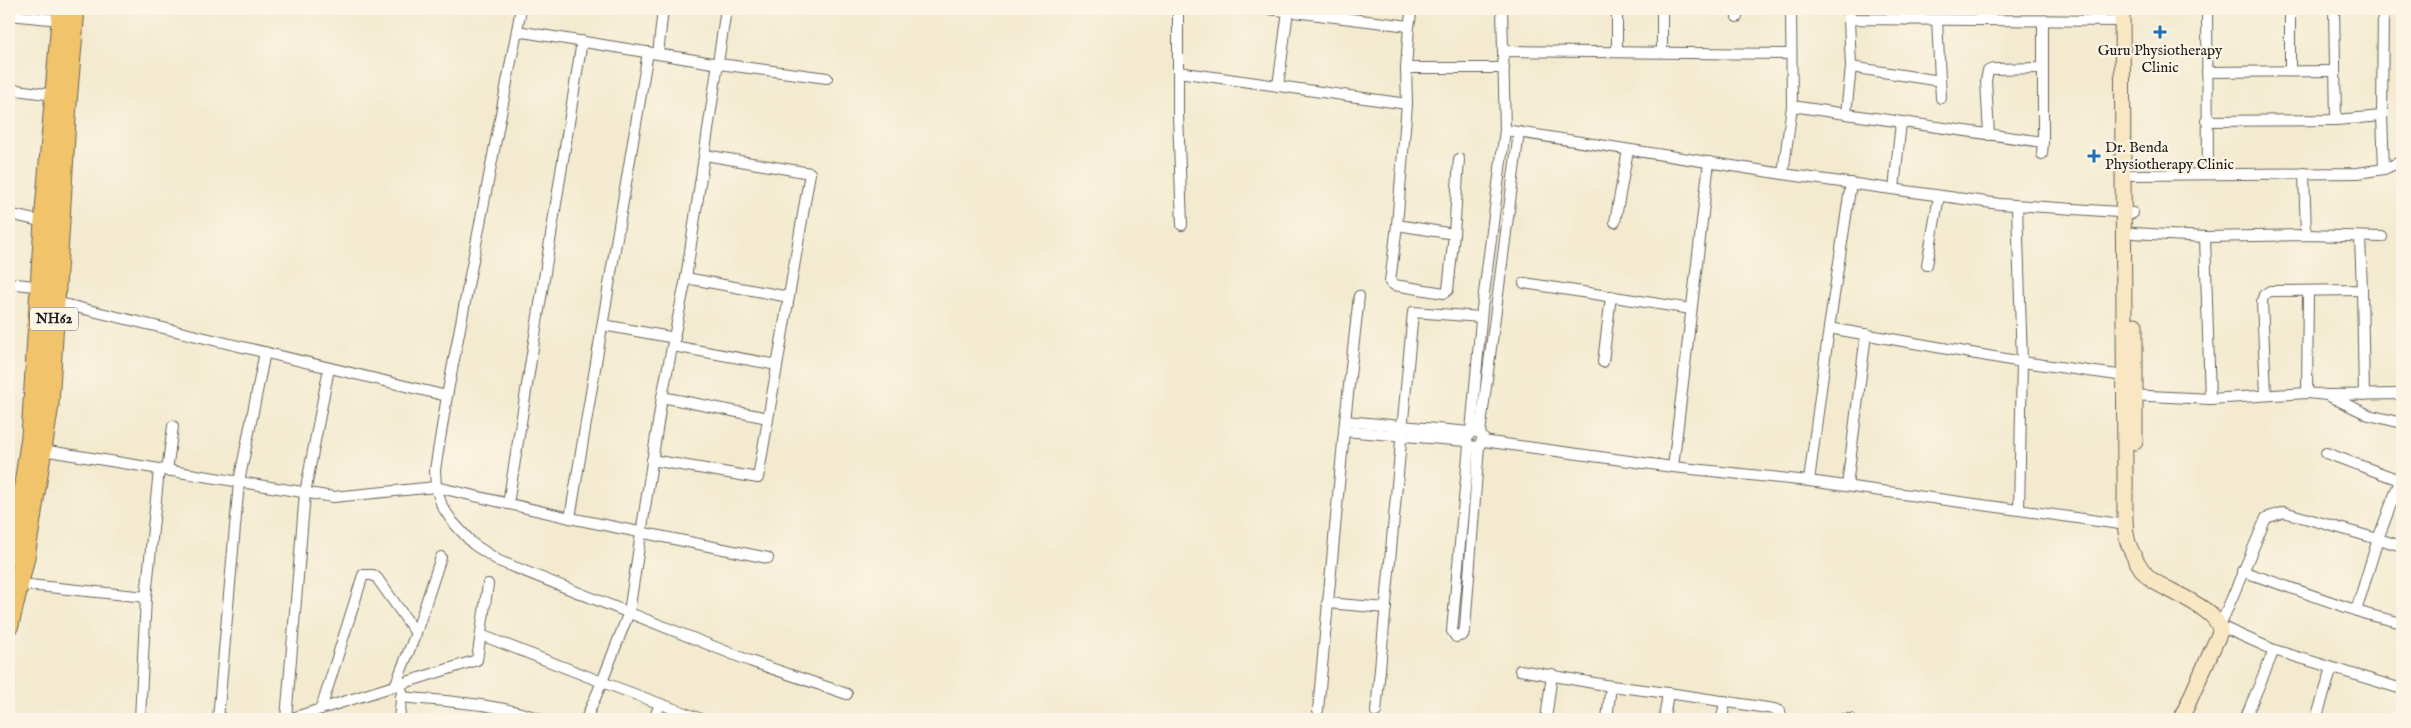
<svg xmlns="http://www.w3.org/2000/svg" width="2411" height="728" font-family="'IM FELL English',serif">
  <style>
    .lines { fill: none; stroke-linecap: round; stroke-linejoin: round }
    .street-casing { stroke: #67645b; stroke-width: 12 }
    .secondary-casing { stroke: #67645b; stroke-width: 17 }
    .highway-casing { stroke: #67645b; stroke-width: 21 }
    .street { stroke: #fff; stroke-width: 10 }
    .secondary { stroke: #f9e7c3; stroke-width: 15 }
    .highway { stroke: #f1c36a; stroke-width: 19 }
    .poi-dot { fill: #1f6fb2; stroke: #fcf5e5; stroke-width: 2 }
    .labels { text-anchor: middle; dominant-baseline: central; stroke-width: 4.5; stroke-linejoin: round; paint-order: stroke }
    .shield { fill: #fcf5e5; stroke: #5f5d58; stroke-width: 1 }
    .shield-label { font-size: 14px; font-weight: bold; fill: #1c1c1c }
    .poi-label { font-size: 15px; fill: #1c1c1c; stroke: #fcf5e5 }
  </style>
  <rect width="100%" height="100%" fill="#fcf5e5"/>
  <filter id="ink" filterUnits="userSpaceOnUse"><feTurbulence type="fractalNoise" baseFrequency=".02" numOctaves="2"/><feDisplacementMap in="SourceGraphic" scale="10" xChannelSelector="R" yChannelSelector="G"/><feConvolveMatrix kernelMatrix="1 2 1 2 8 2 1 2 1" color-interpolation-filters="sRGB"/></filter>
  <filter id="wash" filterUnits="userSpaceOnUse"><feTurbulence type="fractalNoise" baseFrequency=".0096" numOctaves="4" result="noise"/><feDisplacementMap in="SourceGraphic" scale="20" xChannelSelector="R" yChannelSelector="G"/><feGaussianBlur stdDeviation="1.12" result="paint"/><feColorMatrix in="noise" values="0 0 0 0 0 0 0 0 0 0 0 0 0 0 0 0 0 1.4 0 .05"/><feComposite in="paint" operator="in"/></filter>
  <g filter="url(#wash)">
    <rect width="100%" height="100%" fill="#f3eacf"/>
  </g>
  <g filter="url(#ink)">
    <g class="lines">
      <!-- street casing -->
      <g class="street-casing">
        <g id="street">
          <path d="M521,9L447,396L435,470L436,487L442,506L452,521L473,544L499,561L750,661L847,694"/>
          <path d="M1178,9V114L1182,225"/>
          <path d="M1269,9L1409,26"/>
          <path d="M1502,9L1505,130L1783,174"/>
          <path d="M1617,9V52"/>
          <path d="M1737,9V17"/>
          <path d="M1791,9L1792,106L1783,174L2000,204L2133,213"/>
          <path d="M1849,9V19"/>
          <path d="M1908,9V20"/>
          <path d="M2207,9L2208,174"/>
          <path d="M2334,9L2336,120"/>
          <path d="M9,15L60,20"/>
          <path d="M1937,20L1941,98"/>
          <path d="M517,31L719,64L827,78"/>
          <path d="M1503,51L1791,54"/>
          <path d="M1662,52V9"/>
          <path d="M658,54L663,9"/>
          <path d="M1851,67L1940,81"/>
          <path d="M1406,68L1409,26L1412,9"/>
          <path d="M2290,71V9"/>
          <path d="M1178,72L1407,104"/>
          <path d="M2207,72L2335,71"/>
          <path d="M1278,86L1288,11"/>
          <path d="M9,89L54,95"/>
          <path d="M1792,106L1846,114L1851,67L1849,19L2122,21"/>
          <path d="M1846,114L2043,142V21"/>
          <path d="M2206,121L2336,120L2382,116"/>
          <path d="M1989,135L1986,81L1988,71L1993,69L2043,68"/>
          <path d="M2042,154L2043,142"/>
          <path d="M1709,162L1673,467L1809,481L2127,525"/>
          <path d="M2384,169L2402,161"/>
          <path d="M2304,173L2306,235"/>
          <path d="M2132,175L2358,173L2384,169L2382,116L2383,9"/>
          <path d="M1851,183L1829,328L2022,362L2125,376"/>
          <path d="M1894,189L1901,122"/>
          <path d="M2017,206L2022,362L2019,510"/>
          <path d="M9,214L44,222"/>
          <path d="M1615,222L1628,150"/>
          <path d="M1397,225L1390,282L1394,285L1444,293L1448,290L1454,234L1397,225L1407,104L1406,68H1504"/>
          <path d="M2133,233L2205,237L2306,235L2382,237"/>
          <path d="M1454,234L1459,159"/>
          <path d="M2205,237L2210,399"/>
          <path d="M1927,265L1939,196"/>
          <path d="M686,278L789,297"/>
          <path d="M9,283L41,287"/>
          <path d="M1524,283L1691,309"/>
          <path d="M2362,290L2364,395"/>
          <path d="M55,302L447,396"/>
          <path d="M603,325L675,338"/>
          <path d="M673,346L777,365"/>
          <path d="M1603,362L1611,296"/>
          <path d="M2307,393L2308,291"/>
          <path d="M2129,395L2210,399L2307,393L2327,395L2402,394"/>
          <path d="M2266,395L2262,301L2264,295L2270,291L2362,290L2360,237"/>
          <path d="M662,397L768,418"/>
          <path d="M2331,397L2369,415L2402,423"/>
          <path d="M1345,421L1470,432"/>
          <path d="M1344,431L1466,441"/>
          <path d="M1471,431L1482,309L1505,130"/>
          <path d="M1480,433L1519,132"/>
          <path d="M1483,441L1673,467"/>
          <path d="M1469,445L1452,631L1456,637L1463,635L1465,628L1479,446L1483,438L1480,433L1471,431L1466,441L1471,447L1479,446"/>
          <path d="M42,450L333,497L436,487L570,518L768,558"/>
          <path d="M2326,453L2402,481"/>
          <path d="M652,460L758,478L810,173L705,155"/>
          <path d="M167,471L173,426"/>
          <path d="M1809,481L1829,328"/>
          <path d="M1847,486L1866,334"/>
          <path d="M508,504L582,41"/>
          <path d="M570,518L648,52"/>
          <path d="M2402,546L2284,512L2266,518L2220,626L2274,650L2402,689"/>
          <path d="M2242,571L2366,614L2402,623"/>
          <path d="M19,584L146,597"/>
          <path d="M1327,603L1386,608"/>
          <path d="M2356,611L2378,539L2402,475"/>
          <path d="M416,633L441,557"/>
          <path d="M481,635L602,682L586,719"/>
          <path d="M1520,670L1611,686"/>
          <path d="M401,697C448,702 497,703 540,719"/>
          <path d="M321,709L363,575H373L377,578L416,633L395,686"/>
          <path d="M1318,710L1345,421L1359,296"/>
          <path d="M1376,712L1413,312L1481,317"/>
          <path d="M140,719L146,597L159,470"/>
          <path d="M218,719L239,482L265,352"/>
          <path d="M286,719L305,493L329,368"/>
          <path d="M289,719L477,660L488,584"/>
          <path d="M399,719L402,691"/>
          <path d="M654,719L660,704"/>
          <path d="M701,719L602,682L629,612L662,397L686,278L726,9"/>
          <path d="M1546,719L1552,674"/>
          <path d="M1607,719L1611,686L1668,693"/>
          <path d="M1664,719L1668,693L1774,709L1780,711L1781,719"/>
          <path d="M1722,719L1725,701"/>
          <path d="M1843,719H1851"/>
          <path d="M2245,719L2274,650"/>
          <path d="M2316,719L2332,668"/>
        </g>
      </g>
      <!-- secondary casing -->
      <g class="secondary-casing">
        <g id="secondary">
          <path d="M2122,9L2125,475C2126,494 2122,531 2130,548C2135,559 2142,573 2152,580C2169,592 2220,609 2220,632L2181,719"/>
          <path d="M2135,325V442"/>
        </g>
      </g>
      <!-- highway casing -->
      <g class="highway-casing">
        <g id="highway">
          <path d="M9,557L21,505L31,436L44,222L62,9"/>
          <path d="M9,625L25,557L49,405L67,103L75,9"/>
        </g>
      </g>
      <!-- street -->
      <use href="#street" class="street"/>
      <!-- secondary -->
      <use href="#secondary" class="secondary"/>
      <!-- highway -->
      <use href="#highway" class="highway"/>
    </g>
  </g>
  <!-- markers -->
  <g class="poi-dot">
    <path d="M2157.5 24.5h5v5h5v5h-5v5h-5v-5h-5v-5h5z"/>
    <path d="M2091.5 148.5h5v5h5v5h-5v5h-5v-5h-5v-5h5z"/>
  </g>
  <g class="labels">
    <!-- shield labels -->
    <rect class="shield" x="30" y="307.5" width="48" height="23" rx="4"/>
    <g class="shield-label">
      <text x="54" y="319">NH62</text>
    </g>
    <!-- poi labels -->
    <g class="poi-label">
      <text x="2160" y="50">Guru Physiotherapy<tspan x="2160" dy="17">Clinic</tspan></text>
      <text x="2105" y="147" text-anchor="start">Dr. Benda<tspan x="2105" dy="17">Physiotherapy Clinic</tspan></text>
    </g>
  </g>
  <!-- margin -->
  <rect width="2411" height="728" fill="none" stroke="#fcf5e5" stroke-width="30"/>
</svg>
